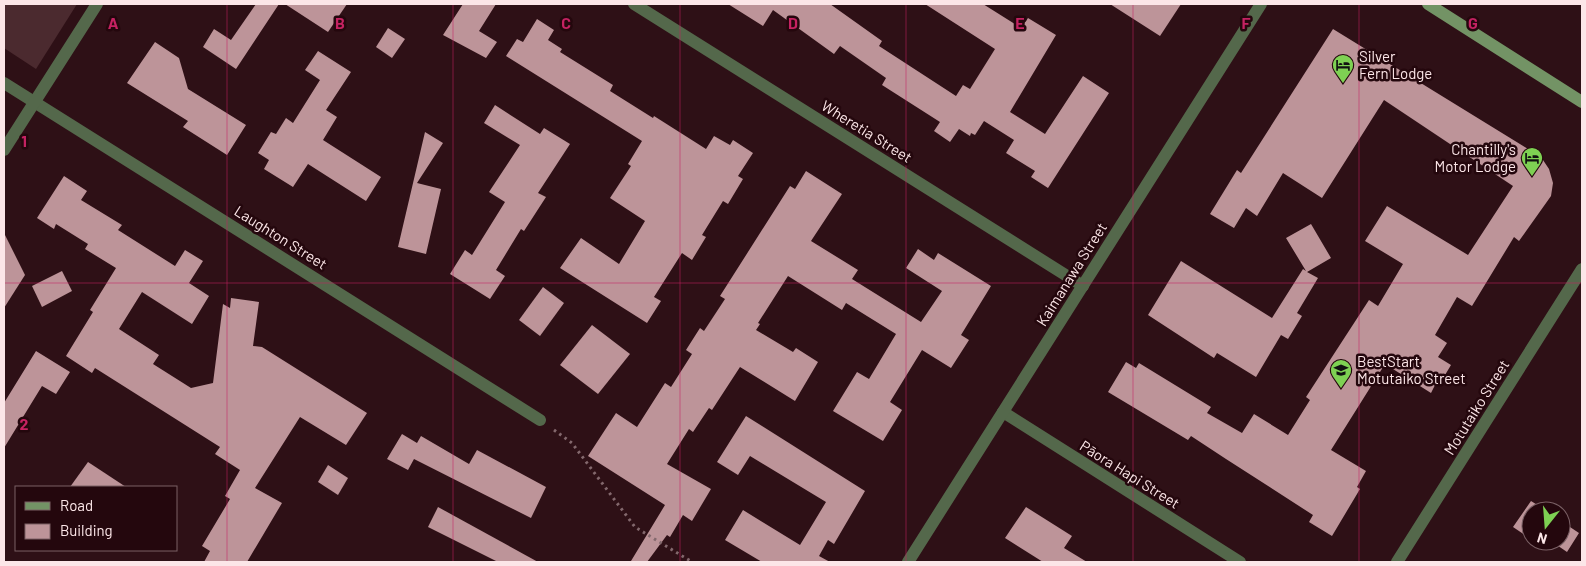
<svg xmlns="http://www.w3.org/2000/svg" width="1586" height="566" font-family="Barlow,sans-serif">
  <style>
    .green { fill: #4b2a2f }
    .building { fill: #bd9499 }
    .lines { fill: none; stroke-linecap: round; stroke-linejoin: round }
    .path { stroke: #83686d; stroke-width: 3; stroke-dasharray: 2.5 4; stroke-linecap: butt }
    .street { stroke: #54684b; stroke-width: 12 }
    .secondary { stroke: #739365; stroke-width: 12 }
    .grid { fill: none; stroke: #c52262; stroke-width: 1; stroke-opacity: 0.55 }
    .labels { text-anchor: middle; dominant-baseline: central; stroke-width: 5; stroke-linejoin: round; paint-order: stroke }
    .poi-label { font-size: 15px; fill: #fce6e8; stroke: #24070d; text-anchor: start }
    .street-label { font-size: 15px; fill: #fce6e8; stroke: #24070d }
    .grid-label { font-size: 16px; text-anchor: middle; font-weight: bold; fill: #c52262; stroke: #24070d; stroke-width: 5; stroke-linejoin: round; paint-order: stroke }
  </style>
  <rect width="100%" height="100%" fill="#2e1016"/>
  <!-- green -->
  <path class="green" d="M4,4H77L36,69L4,48Z"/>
  <!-- building -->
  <g class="building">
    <path d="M256,4H279L236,69L203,47L214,29L231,40Z"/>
    <path d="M285,4H347L328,32Z"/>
    <path d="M463,4H496L479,31L497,42L486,58L443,35Z"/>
    <path d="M728,4H830L882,41L879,46L956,96L963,85L970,89L995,49L925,4H983L1021,28L1028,18L1056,35L1010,112L1045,134L1083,76L1109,93L1048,188L1031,177L1035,171L1006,153L1014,140L984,121L975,135L971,133L970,136L959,129L950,142L934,131L940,122L882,85L886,78L840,46L834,54L773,10L763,26Z"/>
    <path d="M1110,4H1181L1160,36Z"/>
    <path d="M537,19L554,30L548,40L562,49L560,52L613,85L610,91L653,118L654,116L706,149L714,136L730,145L733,140L753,153L738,176L743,179L728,204L723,201L702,235L706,237L692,260L682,253L654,297L661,301L647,323L560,268L581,238L619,264L645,221L610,198L631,166L628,164L642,141L506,56L517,39L523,42Z"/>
    <path d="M388,28L405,39L392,58L376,47Z"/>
    <path d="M1333,29L1541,157L1549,169L1553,183L1551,196L1519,241L1514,237L1472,306L1457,297L1435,335L1447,343L1438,357L1451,365L1439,385L1436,383L1431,393L1385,364L1331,450L1366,471L1357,487L1360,489L1332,536L1309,522L1313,515L1226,459L1191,436L1188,440L1108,392L1126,362L1136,368L1139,363L1211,407L1207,413L1242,433L1254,414L1288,435L1310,400L1306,397L1369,300L1378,306L1403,264L1365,241L1387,206L1468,255L1513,186L1384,100L1322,198L1283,173L1257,216L1246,208L1234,228L1210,214L1237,170L1241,173Z"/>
    <path d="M155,42L179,58L188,89L246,125L227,155L183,127L188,121L127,83Z"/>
    <path d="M318,51L351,72L326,110L337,117L323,140L381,177L366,201L308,164L293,187L264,169L269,160L258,153L271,132L276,134L286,118L293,123L320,80L305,70Z"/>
    <path d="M495,105L540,134L544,128L570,144L538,193L546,197L524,231L521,229L496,270L505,276L490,299L450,274L465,250L472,255L505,202L489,192L520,145L484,123Z"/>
    <path d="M425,132L443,143L417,183L441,189L426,254L398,247Z"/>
    <path d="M806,171L842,194L811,241L858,270L852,279L921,322L942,291L906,268L918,249L934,260L938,253L991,286L961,335L969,340L951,368L922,350L890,402L902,410L883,441L833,411L857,372L869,379L896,334L846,303L842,310L788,276L758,323L760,324L756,330L793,352L796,348L818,362L795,401L740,367L712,410L709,408L693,432L689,429L667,464L711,489L692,521L683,515L670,537L667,535L647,562H634L631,561L665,505L588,456L616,413L637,427L665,383L671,387L692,354L686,350L700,328L704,331L725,299L720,296L790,186L795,189Z"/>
    <path d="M64,176L87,191L81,200L122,225L118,230L175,266L185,250L203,261L189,283L209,296L192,324L142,292L119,329L159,355L153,364L191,388L213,383L223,304L230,308L231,298L259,302L253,346L262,347L367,413L346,445L300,417L255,488L282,503L247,562H204L210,551L202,546L230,499L225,496L240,470L215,454L220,447L95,368L92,373L66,356L93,312L90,310L116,268L85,249L88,244L56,224L54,229L37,218Z"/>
    <path d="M1311,224L1331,258L1307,272L1318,278L1297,313L1302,316L1288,339L1281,335L1256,377L1217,353L1214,358L1148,315L1181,261L1272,318L1303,269L1306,271L1286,238Z"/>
    <path d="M4,233L25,275L4,308Z"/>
    <path d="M62,271L72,291L42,307L32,286Z"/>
    <path d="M543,287L564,303L540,336L519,320Z"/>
    <path d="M592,325L630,354L598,394L560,365Z"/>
    <path d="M36,351L70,372L56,394L42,386L4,448V403Z"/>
    <path d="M746,416L865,491L834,544L828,540L819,556L830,562H762L725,540L743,510L800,545L826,502L750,456L738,475L717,462Z"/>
    <path d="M402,434L417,443L421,436L469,464L477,450L546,487L531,518L414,459L408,470L387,459Z"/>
    <path d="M88,462L126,487H70Z"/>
    <path d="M328,465L348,478L338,495L318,482Z"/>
    <path d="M1531,501L1547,511H1531V539L1513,527Z"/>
    <path d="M438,507L538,562H498L428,527Z"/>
    <path d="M1026,507L1072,536L1064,548L1087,562H1043L1005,538Z"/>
    <path d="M1561,521L1579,533L1567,552L1551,541H1561Z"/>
  </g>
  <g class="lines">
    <!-- path -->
    <path class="path" d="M554,430L572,443L635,527L692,562"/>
    <!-- street -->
    <g class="street">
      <path d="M634,4L1083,286"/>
      <path d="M4,83L540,420"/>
      <path d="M4,150L97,4"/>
      <path d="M1003,412L1240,562"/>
      <path d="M908,562L1261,4"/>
      <path d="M1397,562L1582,269"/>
    </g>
    <!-- secondary -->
    <path class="secondary" d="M1428,4L1582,102"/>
  </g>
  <!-- grid -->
  <path class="grid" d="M227,4V562M453,4V562M680,4V562M906,4V562M1133,4V562M1359,4V562M4,283H1582"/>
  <!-- icons -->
  <defs>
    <g id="hotel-pin" transform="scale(1.125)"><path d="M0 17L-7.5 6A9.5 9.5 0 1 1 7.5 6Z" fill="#7ed153" stroke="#24070d"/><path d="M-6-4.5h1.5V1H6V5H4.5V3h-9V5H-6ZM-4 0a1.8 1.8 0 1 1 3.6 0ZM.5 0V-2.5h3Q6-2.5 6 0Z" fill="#111"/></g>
    <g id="school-pin" transform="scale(1.125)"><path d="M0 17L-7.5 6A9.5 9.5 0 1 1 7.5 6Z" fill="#7ed153" stroke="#24070d"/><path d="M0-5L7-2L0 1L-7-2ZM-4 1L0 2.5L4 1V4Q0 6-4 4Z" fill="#111"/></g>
  </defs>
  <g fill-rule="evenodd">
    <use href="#hotel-pin" x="1343" y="65"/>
    <use href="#hotel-pin" x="1532" y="158"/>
    <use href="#school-pin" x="1341" y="370"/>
  </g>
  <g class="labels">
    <!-- poi labels -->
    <g class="poi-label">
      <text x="1359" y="56">Silver<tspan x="1359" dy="17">Fern Lodge</tspan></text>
      <text x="1516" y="149" text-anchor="end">Chantilly's<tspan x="1516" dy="17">Motor Lodge</tspan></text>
      <text x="1357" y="361">BestStart<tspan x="1357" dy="17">Motutaiko Street</tspan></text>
    </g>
    <!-- street labels -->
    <g class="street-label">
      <text transform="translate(867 131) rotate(32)">Wheretia Street</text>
      <text transform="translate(281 237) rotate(32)">Laughton Street</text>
      <text transform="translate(1071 274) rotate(-58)">Kaimanawa Street</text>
      <text transform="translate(1476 407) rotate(-58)">Motutaiko Street</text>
      <text transform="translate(1130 474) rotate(32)">Pāora Hapi Street</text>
    </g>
  </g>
  <g class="grid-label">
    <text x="113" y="29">A</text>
    <text x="340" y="29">B</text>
    <text x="566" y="29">C</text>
    <text x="793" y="29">D</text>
    <text x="1020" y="29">E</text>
    <text x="1246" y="29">F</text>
    <text x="1473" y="29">G</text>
    <text x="24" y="147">1</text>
    <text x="24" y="430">2</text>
  </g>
  <!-- border -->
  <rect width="1586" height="566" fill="none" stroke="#fce6e8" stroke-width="10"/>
  <!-- legend -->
  <rect x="15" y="486" width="162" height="65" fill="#24070d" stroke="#7a6065"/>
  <rect x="25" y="502" width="25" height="8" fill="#739365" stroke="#7a6065"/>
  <text x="60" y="511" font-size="15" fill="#fce6e8">Road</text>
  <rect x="25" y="524" width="25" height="15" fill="#bd9499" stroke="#7a6065"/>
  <text x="60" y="536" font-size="15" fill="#fce6e8">Building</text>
  <!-- north arrow -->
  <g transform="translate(1546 526) rotate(197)"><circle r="24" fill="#24070d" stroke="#7a6065"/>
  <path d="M0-4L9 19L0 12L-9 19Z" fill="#7ed153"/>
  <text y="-8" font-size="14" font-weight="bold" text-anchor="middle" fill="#fce6e8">N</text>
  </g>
</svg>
